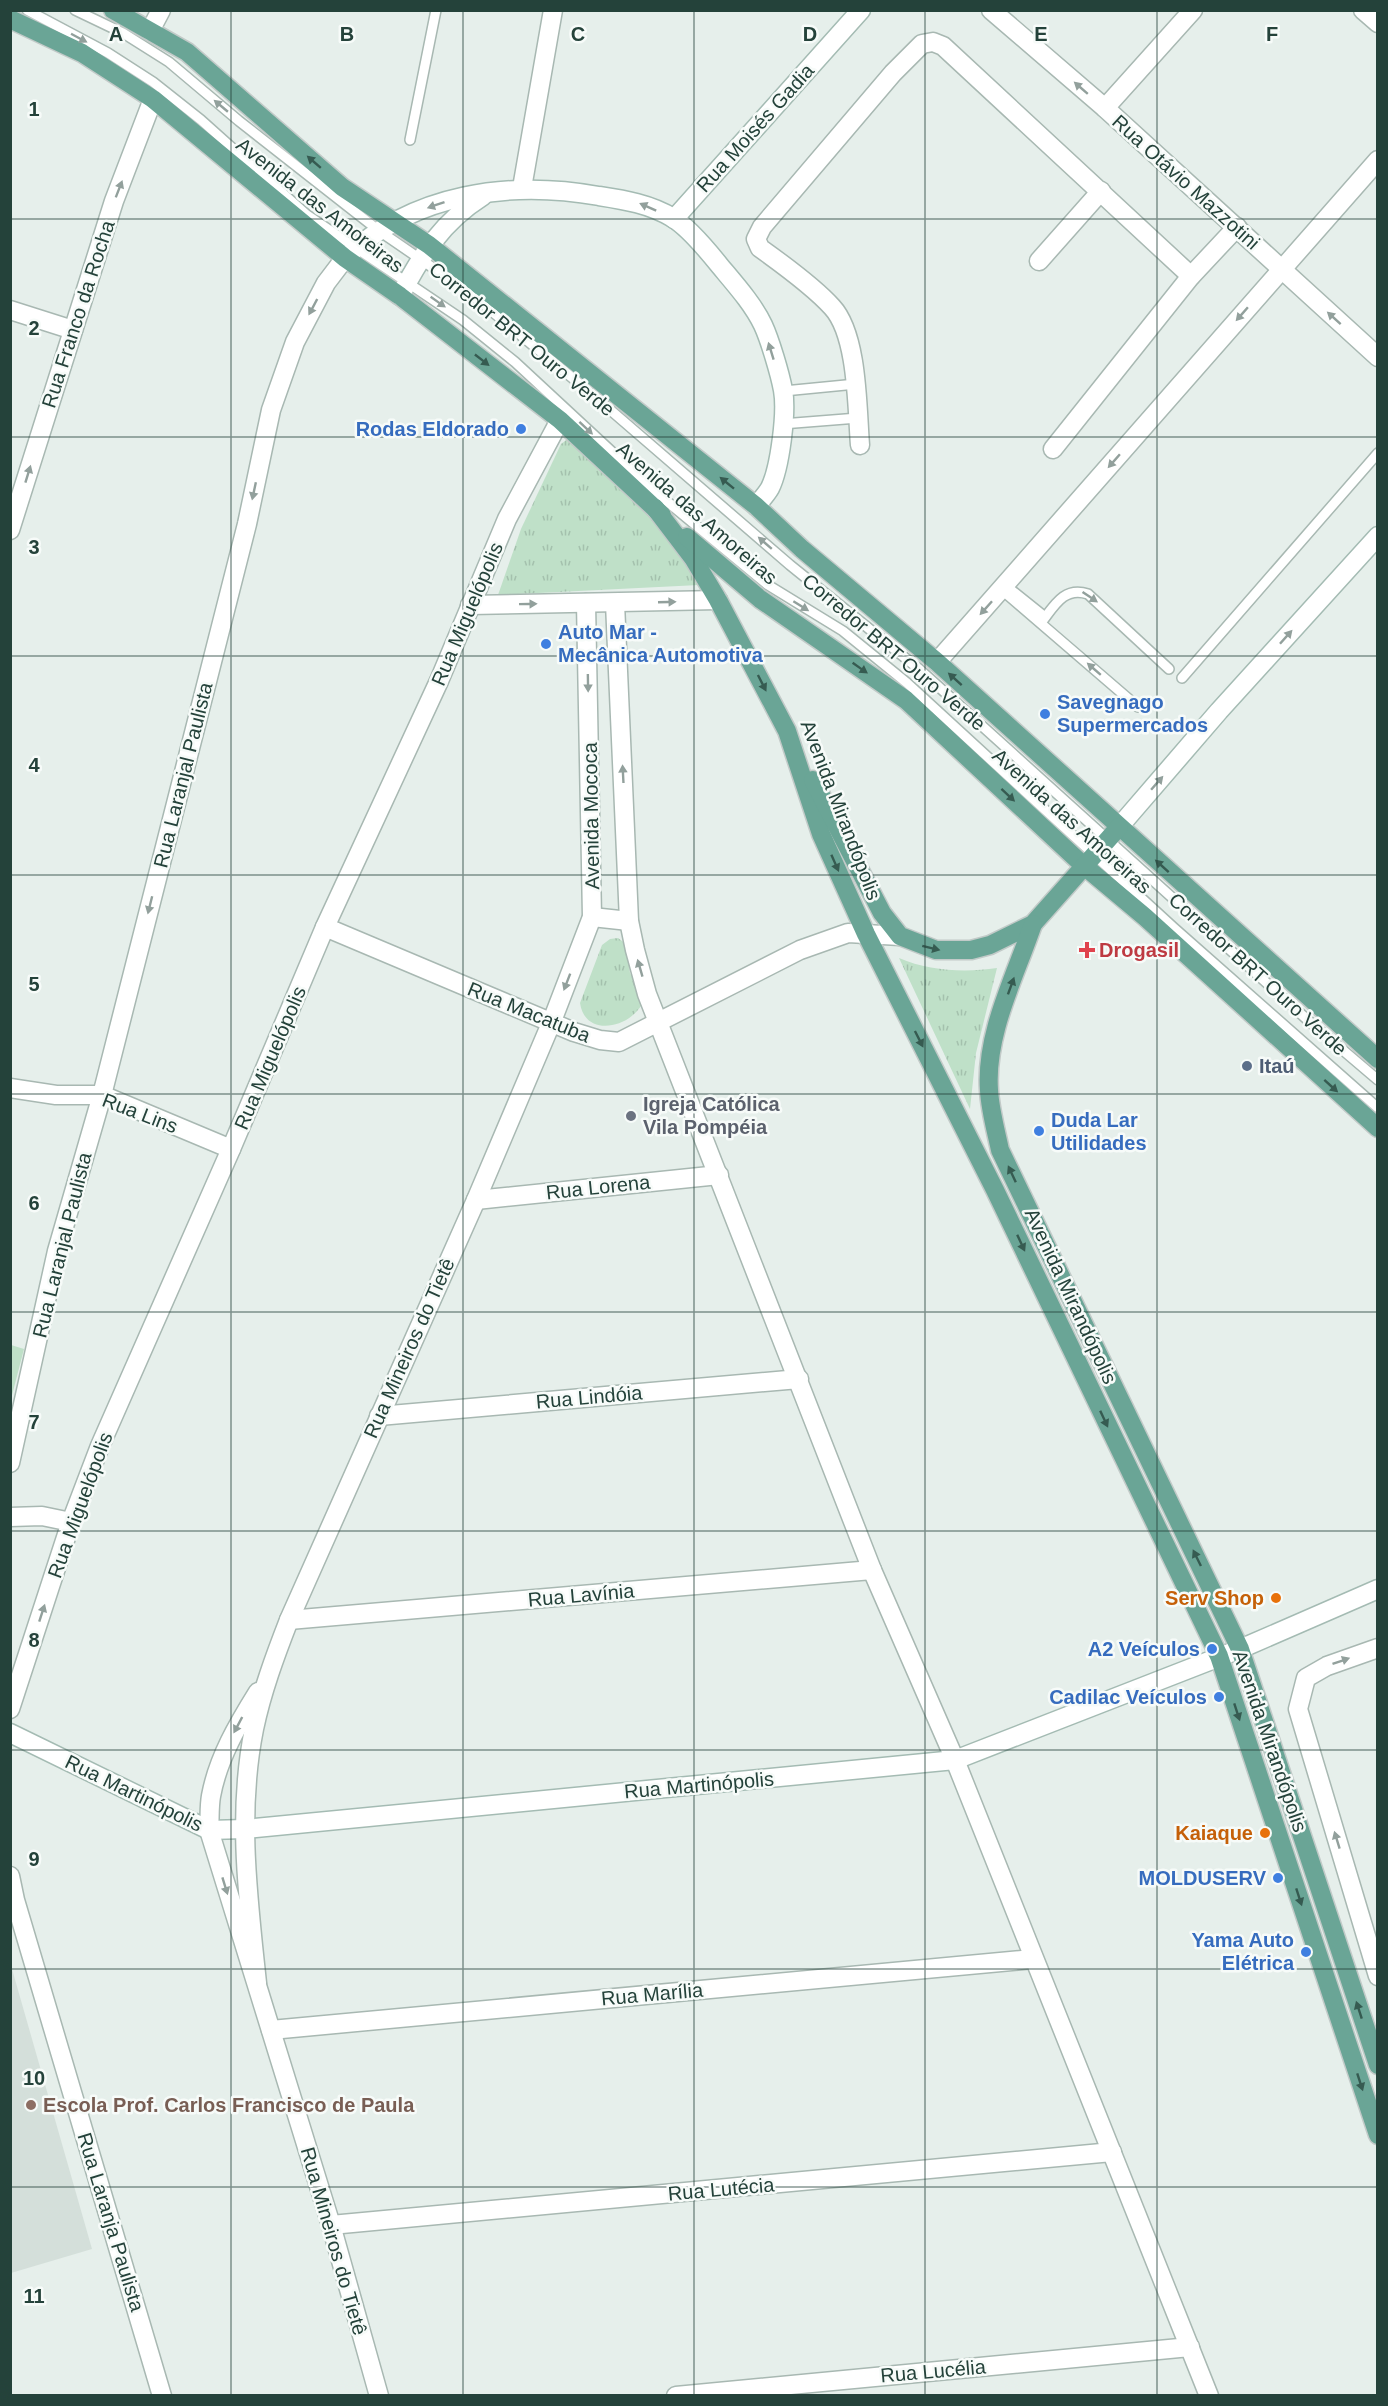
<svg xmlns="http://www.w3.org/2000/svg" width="1388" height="2406" font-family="Arial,sans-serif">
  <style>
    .built { fill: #d4dfda }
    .grass { fill: url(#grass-tufts) }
    .pitch { fill: #bfe0c8 }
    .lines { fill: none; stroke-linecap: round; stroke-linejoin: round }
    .lane-casing { stroke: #a8b8b2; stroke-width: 12 }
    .street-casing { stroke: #a8b8b2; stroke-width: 21 }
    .secondary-casing { stroke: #a4bbb3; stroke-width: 21 }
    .primary-casing { stroke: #c2cac8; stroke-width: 21 }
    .lane { stroke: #fff; stroke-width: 9 }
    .street { stroke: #fff; stroke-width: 18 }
    .secondary { stroke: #fff; stroke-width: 18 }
    .primary { stroke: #6aa596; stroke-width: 18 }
    .oneway { fill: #92a09c }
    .oneway2 { fill: #365b51 }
    .grid { fill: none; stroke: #24423a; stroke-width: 1.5; stroke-opacity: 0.55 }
    .shop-dot { fill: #3f7fe0; stroke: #f7fbf9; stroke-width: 2 }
    .health-dot { fill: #e0444e; stroke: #f7fbf9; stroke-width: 2 }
    .service-dot { fill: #5c6f8a; stroke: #f7fbf9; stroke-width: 2 }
    .worship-dot { fill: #6b7280; stroke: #f7fbf9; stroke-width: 2 }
    .food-dot { fill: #e8710a; stroke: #f7fbf9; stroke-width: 2 }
    .education-dot { fill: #8d6e63; stroke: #f7fbf9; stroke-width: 2 }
    .labels { text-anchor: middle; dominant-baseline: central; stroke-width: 5; stroke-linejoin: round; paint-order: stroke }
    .street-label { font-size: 20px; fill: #24423a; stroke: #f7fbf9 }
    .shop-label { font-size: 20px; font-weight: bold; fill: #366cbe; stroke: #f7fbf9; text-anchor: end }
    .health-label { font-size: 20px; font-weight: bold; fill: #be3a42; stroke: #f7fbf9; text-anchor: start }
    .service-label { font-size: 20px; font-weight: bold; fill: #4e5e75; stroke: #f7fbf9; text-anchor: start }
    .worship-label { font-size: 20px; font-weight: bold; fill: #5b616d; stroke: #f7fbf9; text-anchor: start }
    .food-label { font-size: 20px; font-weight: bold; fill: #c56008; stroke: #f7fbf9; text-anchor: end }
    .education-label { font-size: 20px; font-weight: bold; fill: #785e54; stroke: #f7fbf9; text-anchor: start }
    .grid-label { font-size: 20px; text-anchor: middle; font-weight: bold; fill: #24423a; stroke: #f7fbf9; stroke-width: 5; stroke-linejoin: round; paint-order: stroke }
  </style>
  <defs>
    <pattern id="grass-tufts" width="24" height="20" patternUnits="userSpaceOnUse" patternTransform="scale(1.5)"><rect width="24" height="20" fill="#bfe0c8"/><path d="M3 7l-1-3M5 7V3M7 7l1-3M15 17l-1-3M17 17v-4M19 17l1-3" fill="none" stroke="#a4c1ad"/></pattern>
  </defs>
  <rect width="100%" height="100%" fill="#e6efeb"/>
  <!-- built -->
  <path class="built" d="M10,1962L92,2249L11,2273H10Z"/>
  <!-- grass -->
  <g class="grass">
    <path d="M569,438L663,521L699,585L498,595L521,529L561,444Z"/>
    <path d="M618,938L626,944L630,973L644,1000C633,1028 585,1039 580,1003L602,945L610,939Z"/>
    <path d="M899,958C929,971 965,973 997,968L976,1053L970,1109Z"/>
  </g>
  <!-- pitch -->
  <path class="pitch" d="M11,1345L24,1349L11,1399L10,1345Z"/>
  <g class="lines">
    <!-- lane casing -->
    <g class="lane-casing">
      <g id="lane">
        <path d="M27,10L108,53L153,82L201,120L307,215L463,320L515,362L652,489L768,585L843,631L907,683L1174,928L1378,1108"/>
        <path d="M75,10L123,33L169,62L239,121L378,230L471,294L593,395L790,565L919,669L1311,1023L1378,1080"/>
        <path d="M410,140L436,10"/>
        <path d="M784,391L856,384"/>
        <path d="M782,424L858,418"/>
        <path d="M1005,585L1045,617"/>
        <path d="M1002,590L1138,707"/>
        <path d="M1041,623C1054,606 1064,586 1088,594L1169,669"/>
        <path d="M1182,678L1378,453"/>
      </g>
    </g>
    <!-- street casing -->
    <g class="street-casing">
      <g id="street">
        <path d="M991,10L1105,108L1378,357"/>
        <path d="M1363,10L1378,23"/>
        <path d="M150,31L161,10"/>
        <path d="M1105,108L1193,10"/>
        <path d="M522,188L553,10"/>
        <path d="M1039,261L1101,191"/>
        <path d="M10,310L73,330"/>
        <path d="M860,445C857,408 858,335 832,307C815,288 781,263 760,248L756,239L762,227L893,73L922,44L933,42L943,46L1191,276"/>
        <path d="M1053,449L1191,276L1237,227"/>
        <path d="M10,530L114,201L153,99"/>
        <path d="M615,603L629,921L635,950L647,994L872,1570L955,1760L1209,2396"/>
        <path d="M470,605L718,600"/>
        <path d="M937,662L1378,160"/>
        <path d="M592,917L629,921"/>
        <path d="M325,927L574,1032L600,1040L619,1042L800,950L848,933L900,936"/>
        <path d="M10,1088L56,1095H102L231,1149"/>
        <path d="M476,1200L719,1175"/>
        <path d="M379,1416L799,1379"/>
        <path d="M10,1463L57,1251L102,1095L247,524L271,410L295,342L326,283L345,258"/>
        <path d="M10,1517L42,1516L71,1522"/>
        <path d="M289,1620L872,1570"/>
        <path d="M1378,1648L1327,1666L1306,1678L1298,1709L1378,1976"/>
        <path d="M258,1692C238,1724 218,1758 211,1796C209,1807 210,1819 209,1830L331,2225L379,2396"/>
        <path d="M10,1709L71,1522L100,1446L231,1149L325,927L439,681L507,519L560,420"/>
        <path d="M10,1876L15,1900L162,2396"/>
        <path d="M257,1983C248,1898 237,1814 254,1729C262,1691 275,1656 289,1620L476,1200L552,1021L592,917L586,603"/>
        <path d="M271,2030L1033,1959"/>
        <path d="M331,2225L1112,2152"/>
        <path d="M676,2396L1190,2347"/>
      </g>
    </g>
    <!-- secondary casing -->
    <g class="secondary-casing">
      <g id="secondary">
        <path d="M674,219L861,10"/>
        <path d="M345,258C413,193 510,180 599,196C625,200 650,204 673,218C689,228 708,251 720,266C735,284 753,304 763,325C770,340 780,374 783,390C787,412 780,468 770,488C766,495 760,501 756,506"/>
        <path d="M400,296C422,254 442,222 483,196"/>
        <path d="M1119,827L1219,711L1378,536"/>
        <path d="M10,1733L209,1830L245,1829L955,1760L1240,1649L1378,1589"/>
      </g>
    </g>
    <!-- primary casing -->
    <g class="primary-casing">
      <g id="primary">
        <path d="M113,10L187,52L342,187L429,245L756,506L802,549L937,662L1378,1059"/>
        <path d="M10,19L82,53L153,99L345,258L400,296L560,420L662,515"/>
        <path d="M655,508L693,558L718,600L787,731L821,834L866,934L995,1190L1219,1656L1378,2135"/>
        <path d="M687,537L760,599L906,700L1083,865L1145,917L1378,1128"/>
        <path d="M813,780L882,913L900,936L936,950H971L990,945L1033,924L1119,827"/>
        <path d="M1033,924C1015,977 985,1034 989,1090C990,1110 996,1131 1000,1150L1240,1649L1378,2065"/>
      </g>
    </g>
    <!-- lane -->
    <use href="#lane" class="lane"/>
    <!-- street -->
    <use href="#street" class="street"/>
    <!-- secondary -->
    <use href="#secondary" class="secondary"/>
    <!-- primary -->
    <use href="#primary" class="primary"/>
  </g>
  <!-- one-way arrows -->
  <defs><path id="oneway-solid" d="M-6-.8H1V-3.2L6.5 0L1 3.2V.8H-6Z" transform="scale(1.5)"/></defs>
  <g class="oneway">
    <use href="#oneway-solid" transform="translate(79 38) rotate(28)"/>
    <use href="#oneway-solid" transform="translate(1081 88) rotate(-139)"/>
    <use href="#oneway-solid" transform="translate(221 106) rotate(-140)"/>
    <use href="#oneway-solid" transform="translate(119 189) rotate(-69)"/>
    <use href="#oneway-solid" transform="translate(436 205) rotate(161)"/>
    <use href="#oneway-solid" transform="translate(648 207) rotate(-156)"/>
    <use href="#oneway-solid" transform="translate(438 302) rotate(35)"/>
    <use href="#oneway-solid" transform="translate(313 307) rotate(118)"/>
    <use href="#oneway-solid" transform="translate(1242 314) rotate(131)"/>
    <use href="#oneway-solid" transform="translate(1334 318) rotate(-138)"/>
    <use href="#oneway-solid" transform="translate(771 351) rotate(-107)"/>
    <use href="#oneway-solid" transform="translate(586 428) rotate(43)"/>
    <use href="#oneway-solid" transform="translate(1114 461) rotate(131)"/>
    <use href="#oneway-solid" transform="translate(28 474) rotate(-73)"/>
    <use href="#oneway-solid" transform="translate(254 491) rotate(102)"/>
    <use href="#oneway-solid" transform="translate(765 543) rotate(-139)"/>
    <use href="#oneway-solid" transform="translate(1090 597) rotate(34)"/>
    <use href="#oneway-solid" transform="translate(667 602) rotate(-2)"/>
    <use href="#oneway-solid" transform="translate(528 604) rotate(-1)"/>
    <use href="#oneway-solid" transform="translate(801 606) rotate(32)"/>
    <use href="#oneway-solid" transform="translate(986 608) rotate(132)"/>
    <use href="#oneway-solid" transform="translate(1286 637) rotate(-48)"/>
    <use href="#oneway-solid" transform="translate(1094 669) rotate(-139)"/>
    <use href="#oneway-solid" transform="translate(588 683) rotate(89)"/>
    <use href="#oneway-solid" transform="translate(623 774) rotate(-93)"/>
    <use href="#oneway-solid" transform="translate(1157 783) rotate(-49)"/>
    <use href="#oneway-solid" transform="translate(150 905) rotate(104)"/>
    <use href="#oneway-solid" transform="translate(640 968) rotate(-106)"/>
    <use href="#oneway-solid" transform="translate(567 982) rotate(111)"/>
    <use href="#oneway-solid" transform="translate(42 1613) rotate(-72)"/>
    <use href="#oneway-solid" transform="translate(1341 1661) rotate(-19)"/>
    <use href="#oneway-solid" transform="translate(238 1725) rotate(118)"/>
    <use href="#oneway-solid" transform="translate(1337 1840) rotate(-107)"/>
    <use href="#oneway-solid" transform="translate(225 1886) rotate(73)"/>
  </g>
  <g class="oneway2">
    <use href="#oneway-solid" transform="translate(314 162) rotate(-139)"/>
    <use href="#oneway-solid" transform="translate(482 360) rotate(38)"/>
    <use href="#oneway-solid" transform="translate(727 483) rotate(-141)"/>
    <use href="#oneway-solid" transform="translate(860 668) rotate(35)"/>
    <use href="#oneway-solid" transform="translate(955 679) rotate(-138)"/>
    <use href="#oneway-solid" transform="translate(762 683) rotate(63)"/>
    <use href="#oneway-solid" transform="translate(1008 795) rotate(43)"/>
    <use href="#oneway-solid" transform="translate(835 863) rotate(66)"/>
    <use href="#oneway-solid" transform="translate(1162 866) rotate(-138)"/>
    <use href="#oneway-solid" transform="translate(931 948) rotate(14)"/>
    <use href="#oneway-solid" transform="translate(1011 986) rotate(-70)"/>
    <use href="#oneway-solid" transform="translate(919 1039) rotate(63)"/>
    <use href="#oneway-solid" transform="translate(1331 1086) rotate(42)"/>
    <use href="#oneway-solid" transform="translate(1012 1174) rotate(-115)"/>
    <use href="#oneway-solid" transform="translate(1021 1243) rotate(65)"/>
    <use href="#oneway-solid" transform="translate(1104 1419) rotate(65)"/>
    <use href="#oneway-solid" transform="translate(1197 1558) rotate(-116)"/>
    <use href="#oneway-solid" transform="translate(1237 1712) rotate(72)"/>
    <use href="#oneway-solid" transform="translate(1299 1897) rotate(72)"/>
    <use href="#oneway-solid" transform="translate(1359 2010) rotate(-108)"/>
    <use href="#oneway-solid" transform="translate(1360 2082) rotate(72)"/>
  </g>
  <!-- grid -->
  <path class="grid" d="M231,10V2396M463,10V2396M694,10V2396M925,10V2396M1157,10V2396M10,219H1378M10,437H1378M10,656H1378M10,875H1378M10,1094H1378M10,1312H1378M10,1531H1378M10,1750H1378M10,1969H1378M10,2187H1378"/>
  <!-- markers -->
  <g class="shop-dot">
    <circle cx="521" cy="429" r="6"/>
    <circle cx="546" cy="644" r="6"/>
    <circle cx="1045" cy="714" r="6"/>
    <circle cx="1039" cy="1131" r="6"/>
    <circle cx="1212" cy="1649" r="6"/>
    <circle cx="1219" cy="1697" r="6"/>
    <circle cx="1278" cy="1878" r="6"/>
    <circle cx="1306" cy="1952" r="6"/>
  </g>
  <path class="health-dot" d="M1084 941h6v6h6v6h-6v6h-6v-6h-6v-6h6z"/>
  <circle class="service-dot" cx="1247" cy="1066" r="6"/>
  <circle class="worship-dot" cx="631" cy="1116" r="6"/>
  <g class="food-dot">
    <circle cx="1276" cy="1598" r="6"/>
    <circle cx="1265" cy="1833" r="6"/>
  </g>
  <circle class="education-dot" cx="31" cy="2105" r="6"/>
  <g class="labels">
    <!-- street labels -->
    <g class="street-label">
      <text transform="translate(755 128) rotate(-48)">Rua Moisés Gadia</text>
      <text transform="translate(1186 182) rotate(42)">Rua Otávio Mazzotini</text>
      <text transform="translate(320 205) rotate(38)">Avenida das Amoreiras</text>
      <text transform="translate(78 314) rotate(-72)">Rua Franco da Rocha</text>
      <text transform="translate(522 339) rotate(39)">Corredor BRT Ouro Verde</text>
      <text transform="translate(697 513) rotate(41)">Avenida das Amoreiras</text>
      <text transform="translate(467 614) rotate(-67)">Rua Miguelópolis</text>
      <text transform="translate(894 652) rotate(40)">Corredor BRT Ouro Verde</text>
      <text transform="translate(183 775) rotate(-76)">Rua Laranjal Paulista</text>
      <text transform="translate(841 810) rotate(69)">Avenida Mirandópolis</text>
      <text transform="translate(591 816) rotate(-91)">Avenida Mococa</text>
      <text transform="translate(1072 821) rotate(42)">Avenida das Amoreiras</text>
      <text transform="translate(1258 974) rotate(42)">Corredor BRT Ouro Verde</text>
      <text transform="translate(529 1012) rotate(22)">Rua Macatuba</text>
      <text transform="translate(270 1058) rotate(-67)">Rua Miguelópolis</text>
      <text transform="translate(140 1113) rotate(21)">Rua Lins</text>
      <text transform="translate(598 1187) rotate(-6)">Rua Lorena</text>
      <text transform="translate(62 1245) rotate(-76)">Rua Laranjal Paulista</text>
      <text transform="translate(1071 1296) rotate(65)">Avenida Mirandópolis</text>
      <text transform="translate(409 1348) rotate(-66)">Rua Mineiros do Tietê</text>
      <text transform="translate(589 1397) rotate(-5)">Rua Lindóia</text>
      <text transform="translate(80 1505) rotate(-70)">Rua Miguelópolis</text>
      <text transform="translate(581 1595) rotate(-5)">Rua Lavínia</text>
      <text transform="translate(1270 1741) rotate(71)">Avenida Mirandópolis</text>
      <text transform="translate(699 1785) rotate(-5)">Rua Martinópolis</text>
      <text transform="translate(134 1793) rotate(26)">Rua Martinópolis</text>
      <text transform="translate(652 1994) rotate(-5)">Rua Marília</text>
      <text transform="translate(721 2189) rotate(-5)">Rua Lutécia</text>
      <text transform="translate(111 2222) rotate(73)">Rua Laranja Paulista</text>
      <text transform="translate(334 2241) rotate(74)">Rua Mineiros do Tietê</text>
      <text transform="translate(933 2371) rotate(-5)">Rua Lucélia</text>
    </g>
    <!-- shop labels -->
    <g class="shop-label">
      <text x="509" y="429">Rodas Eldorado</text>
      <text x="558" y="632" text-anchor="start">Auto Mar -<tspan x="558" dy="23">Mecânica Automotiva</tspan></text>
      <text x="1057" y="702" text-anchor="start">Savegnago<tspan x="1057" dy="23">Supermercados</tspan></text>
      <text x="1051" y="1120" text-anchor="start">Duda Lar<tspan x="1051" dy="23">Utilidades</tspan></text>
      <text x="1200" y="1649">A2 Veículos</text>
      <text x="1207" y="1697">Cadilac Veículos</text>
      <text x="1266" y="1878">MOLDUSERV</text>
      <text x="1294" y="1940">Yama Auto<tspan x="1294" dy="23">Elétrica</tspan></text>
    </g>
    <!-- health labels -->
    <g class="health-label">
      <text x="1099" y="950">Drogasil</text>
    </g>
    <!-- service labels -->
    <g class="service-label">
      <text x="1259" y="1066">Itaú</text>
    </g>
    <!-- worship labels -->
    <g class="worship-label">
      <text x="643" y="1104">Igreja Católica<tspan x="643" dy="23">Vila Pompéia</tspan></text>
    </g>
    <!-- food labels -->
    <g class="food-label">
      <text x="1264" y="1598">Serv Shop</text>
      <text x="1253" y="1833">Kaiaque</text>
    </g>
    <!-- education labels -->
    <g class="education-label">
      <text x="43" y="2105">Escola Prof. Carlos Francisco de Paula</text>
    </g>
  </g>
  <g class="grid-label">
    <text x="116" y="41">A</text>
    <text x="347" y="41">B</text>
    <text x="578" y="41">C</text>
    <text x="810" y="41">D</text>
    <text x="1041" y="41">E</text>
    <text x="1272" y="41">F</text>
    <text x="34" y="116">1</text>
    <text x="34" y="335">2</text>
    <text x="34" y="554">3</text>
    <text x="34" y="772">4</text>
    <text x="34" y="991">5</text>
    <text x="34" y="1210">6</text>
    <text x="34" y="1429">7</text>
    <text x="34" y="1647">8</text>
    <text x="34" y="1866">9</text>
    <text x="34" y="2085">10</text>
    <text x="34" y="2303">11</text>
  </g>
  <!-- border -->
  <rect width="1388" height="2406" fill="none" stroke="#24423a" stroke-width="24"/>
</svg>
